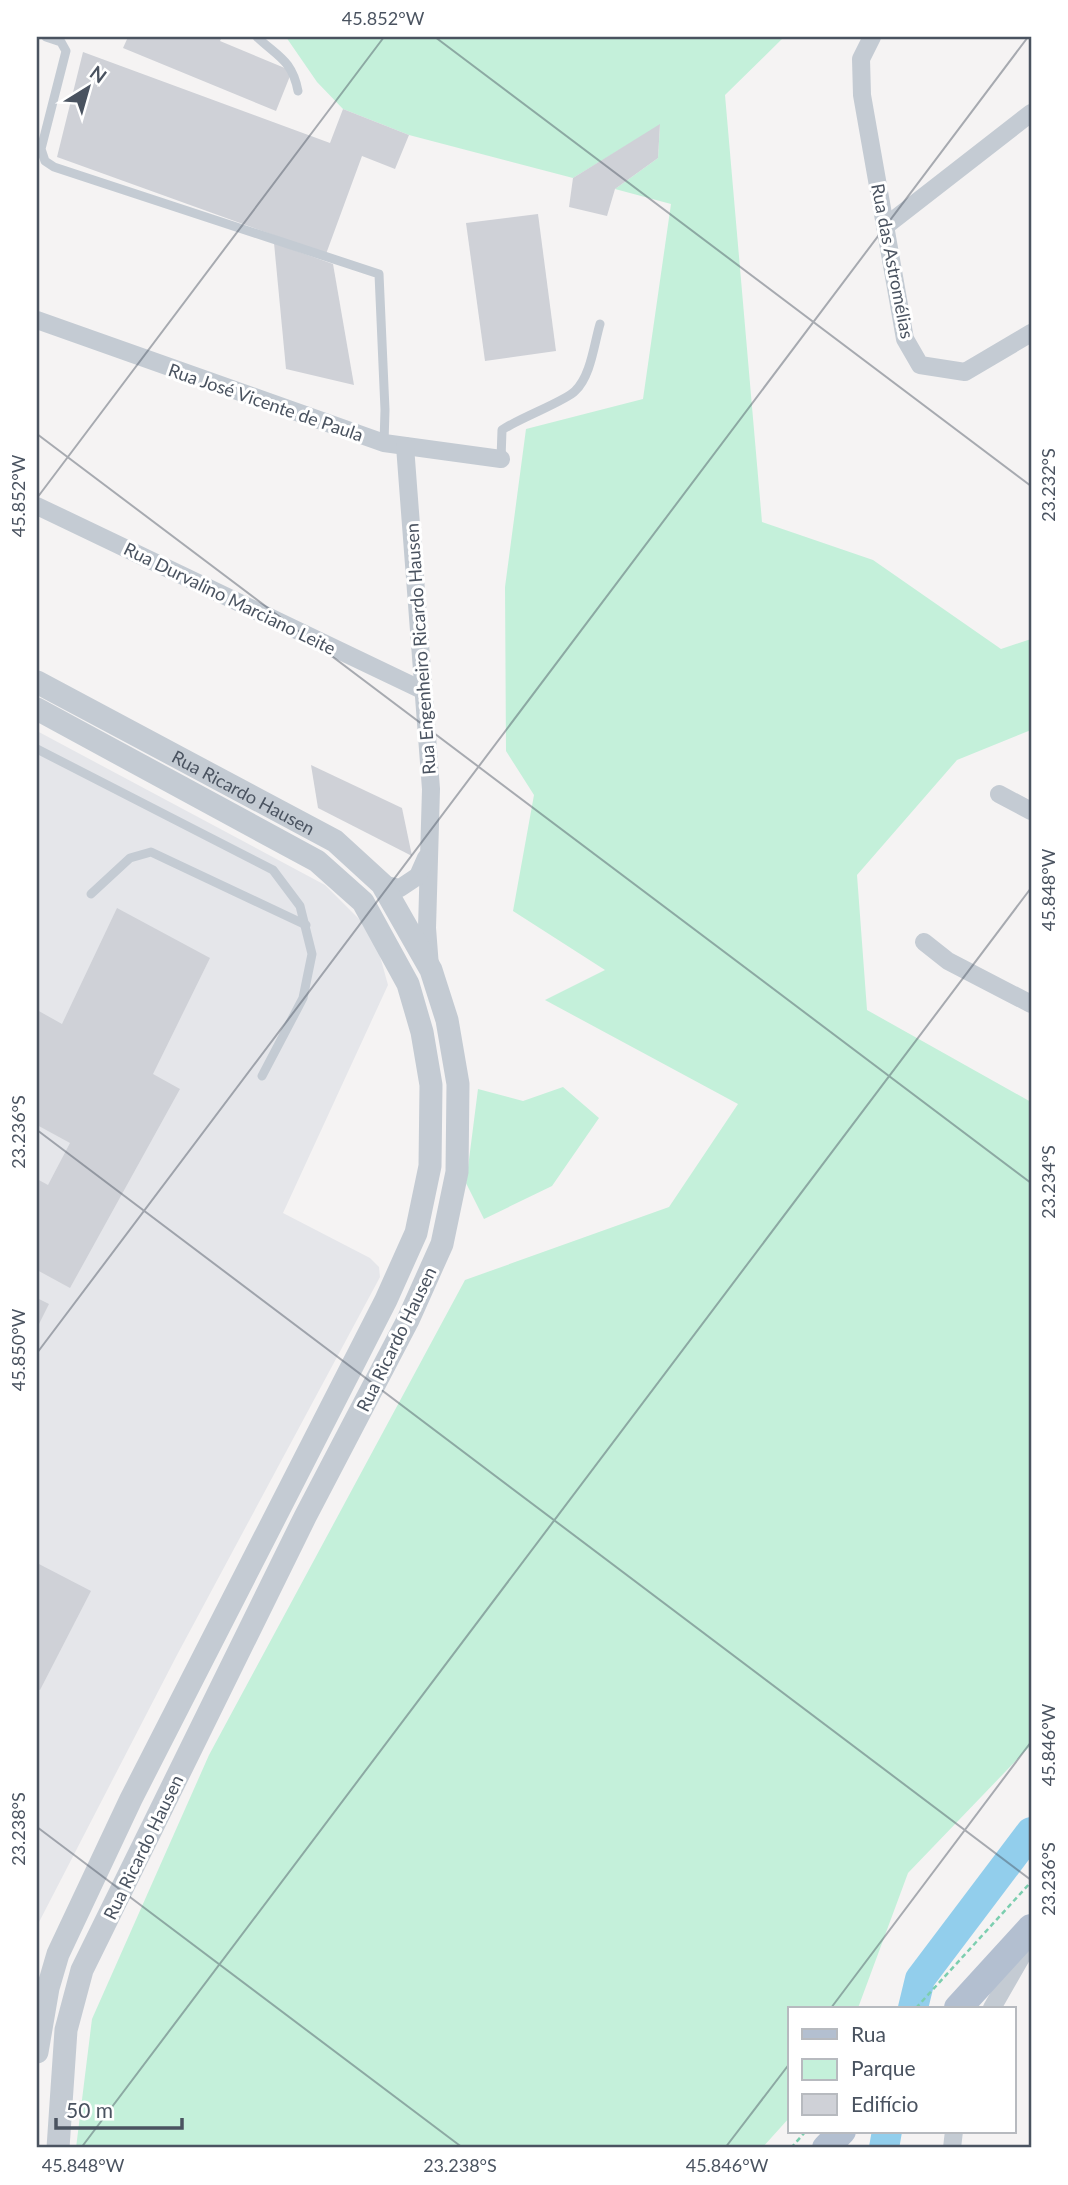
<svg xmlns="http://www.w3.org/2000/svg" width="1068" height="2185" font-family="Lato,sans-serif">
  <style>
    .airport { fill: #e5e6ea }
    .green { fill: #c4f0da }
    .lines { fill: none; stroke-linecap: round; stroke-linejoin: round }
    .river { stroke: #92ceec; stroke-width: 30 }
    .building { fill: #cfd1d7 }
    .path { stroke: #7cceaf; stroke-width: 2.5; stroke-dasharray: 5 3.5; stroke-linecap: butt }
    .service { stroke: #c4cbd3; stroke-width: 9 }
    .minor { stroke: #c4cbd3; stroke-width: 18 }
    .tertiary { stroke: #c4cbd3; stroke-width: 23 }
    .primary { stroke: #b3bfd0; stroke-width: 28 }
    .ticks { fill: none; stroke: #4a5360; stroke-width: 2; stroke-opacity: 0.45 }
    .labels { text-anchor: middle; dominant-baseline: central; stroke-width: 6; stroke-linejoin: round; paint-order: stroke }
    .street-label { font-size: 18px; fill: #4a5360; stroke: #fff }
    .neatline { fill: none; stroke: #4a5360; stroke-width: 2.5 }
    .ticks-label { font-size: 18px; text-anchor: middle; fill: #4a5360 }
  </style>
  <rect width="100%" height="100%" fill="#f5f3f3"/>
  <!-- airport -->
  <path class="airport" d="M37,731L325,885L361,921L378,949L388,985L283,1213L370,1258L379,1267L380,1277L177,1655L37,1926Z"/>
  <!-- green -->
  <g class="green">
    <path d="M286,37H784L725,95L762,522L873,560L1001,649L1031,639V730L957,760L857,875L867,1010L1031,1102V1745L908,1873L858,2008H790V2117L762,2148H76L92,2019L209,1755L465,1280L669,1207L738,1104L545,1000L605,970L513,911L534,795L506,751L505,587L526,429L643,399L671,204L615,189L658,158L660,125L573,178L409,135L343,109L317,82Z"/>
    <path d="M563,1087L599,1118L552,1186L484,1219L466,1183L478,1089L523,1101Z"/>
  </g>
  <g class="lines">
    <!-- river -->
    <g class="river">
      <path d="M913,2008L920,1979L1031,1832"/>
      <path d="M884,2148L887,2131"/>
    </g>
  </g>
  <!-- building -->
  <g class="building">
    <path d="M128,37H222L220,41L292,71L276,111L123,48Z"/>
    <path d="M83,52L330,143L343,109L409,135L395,169L362,156L326,254L57,157Z"/>
    <path d="M660,124L658,158L615,189L607,216L569,207L573,178Z"/>
    <path d="M538,214L556,351L485,361L466,223Z"/>
    <path d="M274,243L333,264L354,385L286,369Z"/>
    <path d="M311,765L402,808L412,856L318,808Z"/>
    <path d="M117,908L210,958L153,1074L180,1089L70,1288L37,1270V1179L48,1185L70,1143L37,1125V1010L62,1024Z"/>
    <path d="M37,1298L49,1304L37,1328Z"/>
    <path d="M37,1563L91,1591L40,1690L37,1689Z"/>
  </g>
  <g class="lines">
    <!-- path -->
    <g class="path">
      <path d="M916,2008L1031,1882"/>
      <path d="M791,2148L806,2131"/>
    </g>
    <!-- service -->
    <g class="service">
      <path d="M46,37L61,42L66,51L41,149L45,161L54,167L379,274L385,410L384,443"/>
      <path d="M257,37C278,57 292,60 298,91"/>
      <path d="M501,459L502,430C519,418 566,401 575,391C591,376 594,344 600,324"/>
      <path d="M37,749L273,870L300,906L312,954L303,998L262,1076"/>
      <path d="M91,894L130,858L151,852L306,925"/>
    </g>
    <!-- minor -->
    <g class="minor">
      <path d="M872,37L861,59L862,95L905,339L920,365L965,372L1031,333"/>
      <path d="M887,225L1031,113"/>
      <path d="M37,320L384,443L501,459"/>
      <path d="M405,446L431,789L427,928L430,967"/>
      <path d="M37,506L424,691"/>
      <path d="M999,794L1031,811"/>
      <path d="M382,884L400,888L418,876L426,858"/>
      <path d="M924,942L948,961L1031,1004"/>
      <path d="M992,2008L1027,1947"/>
      <path d="M952,2148L954,2131"/>
    </g>
    <!-- tertiary -->
    <g class="tertiary">
      <path id="s1" d="M37,682L335,841L382,884L431,970L447,1020L458,1084L457,1172L442,1244L408,1320L305,1517L82,1970L66,2030L58,2148"/>
      <path d="M37,709L317,861L363,902L408,984L422,1032L431,1085L430,1166L416,1233L386,1300L131,1799L58,1954L48,1988L37,2052"/>
    </g>
    <!-- primary -->
    <g class="primary">
      <path d="M958,2008L1031,1928"/>
      <path d="M826,2148L842,2131"/>
    </g>
  </g>
  <!-- ticks -->
  <path class="ticks" d="M435,37L1031,486M37,434L1031,1183M37,498L384,37M37,1130L1031,1880M37,1353L1028,37M37,1827L463,2148M831,2008L1031,1742M81,2148L1031,888M725,2148L790,2063"/>
  <g class="labels">
    <!-- street labels -->
    <g class="street-label">
      <text transform="translate(893 261) rotate(79)">Rua das Astromélias</text>
      <text transform="translate(266 402) rotate(19)">Rua José Vicente de Paula</text>
      <text transform="translate(230 598) rotate(26)">Rua Durvalino Marciano Leite</text>
      <text transform="translate(420 649) rotate(-94)">Rua Engenheiro Ricardo Hausen</text>
      <text stroke="none"><textPath href="#s1" startOffset="234">Rua Ricardo Hausen</textPath></text>
      <text transform="translate(396 1339) rotate(-64)">Rua Ricardo Hausen</text>
      <text transform="translate(143 1847) rotate(-64)">Rua Ricardo Hausen</text>
    </g>
  </g>
  <!-- border -->
  <rect width="1068" height="2185" fill="none" stroke="#ffffff" stroke-width="77"/>
  <!-- legend -->
  <rect x="788" y="2007" width="228" height="126" fill="#ffffff" stroke="#b7babf" stroke-width="2"/>
  <rect x="802" y="2029" width="35" height="10" fill="#b3bfd0" stroke="#b7babf" stroke-width="2"/>
  <text x="851" y="2042" font-size="21" fill="#4a5360">Rua</text>
  <rect x="802" y="2059" width="35" height="21" fill="#c4f0da" stroke="#b7babf" stroke-width="2"/>
  <text x="851" y="2076" font-size="21" fill="#4a5360">Parque</text>
  <rect x="802" y="2094" width="35" height="21" fill="#cfd1d7" stroke="#b7babf" stroke-width="2"/>
  <text x="851" y="2112" font-size="21" fill="#4a5360">Edifício</text>
  <!-- north arrow -->
  <g transform="translate(88 88) rotate(37)" stroke="#ffffff" stroke-width="5" paint-order="stroke">
  <path d="M0-5L12 26L0 18L-12 26Z" fill="#4a5360"/>
  <text y="-10" font-size="19" font-weight="bold" text-anchor="middle" fill="#4a5360">N</text>
  </g>
  <!-- scale -->
  <path d="M56 2118v10h126v-10" fill="none" stroke="#4a5360" stroke-width="3.5"/>
  <text x="66" y="2118" font-size="21" fill="#4a5360" stroke="#ffffff" stroke-width="5" paint-order="stroke">50 m</text>
  <rect x="38" y="38" width="992" height="2108" class="neatline"/>
  <g class="ticks-label">
    <text x="383" y="25">45.852°W</text>
    <text transform="translate(1049 485) rotate(-90)" y="6">23.232°S</text>
    <text transform="translate(19 496) rotate(-90)" y="6">45.852°W</text>
    <text transform="translate(1049 890) rotate(-90)" y="6">45.848°W</text>
    <text transform="translate(19 1132) rotate(-90)" y="6">23.236°S</text>
    <text transform="translate(1049 1182) rotate(-90)" y="6">23.234°S</text>
    <text transform="translate(19 1350) rotate(-90)" y="6">45.850°W</text>
    <text transform="translate(1049 1745) rotate(-90)" y="6">45.846°W</text>
    <text transform="translate(19 1829) rotate(-90)" y="6">23.238°S</text>
    <text transform="translate(1049 1879) rotate(-90)" y="6">23.236°S</text>
    <text x="83" y="2172">45.848°W</text>
    <text x="460" y="2172">23.238°S</text>
    <text x="727" y="2172">45.846°W</text>
  </g>
</svg>
